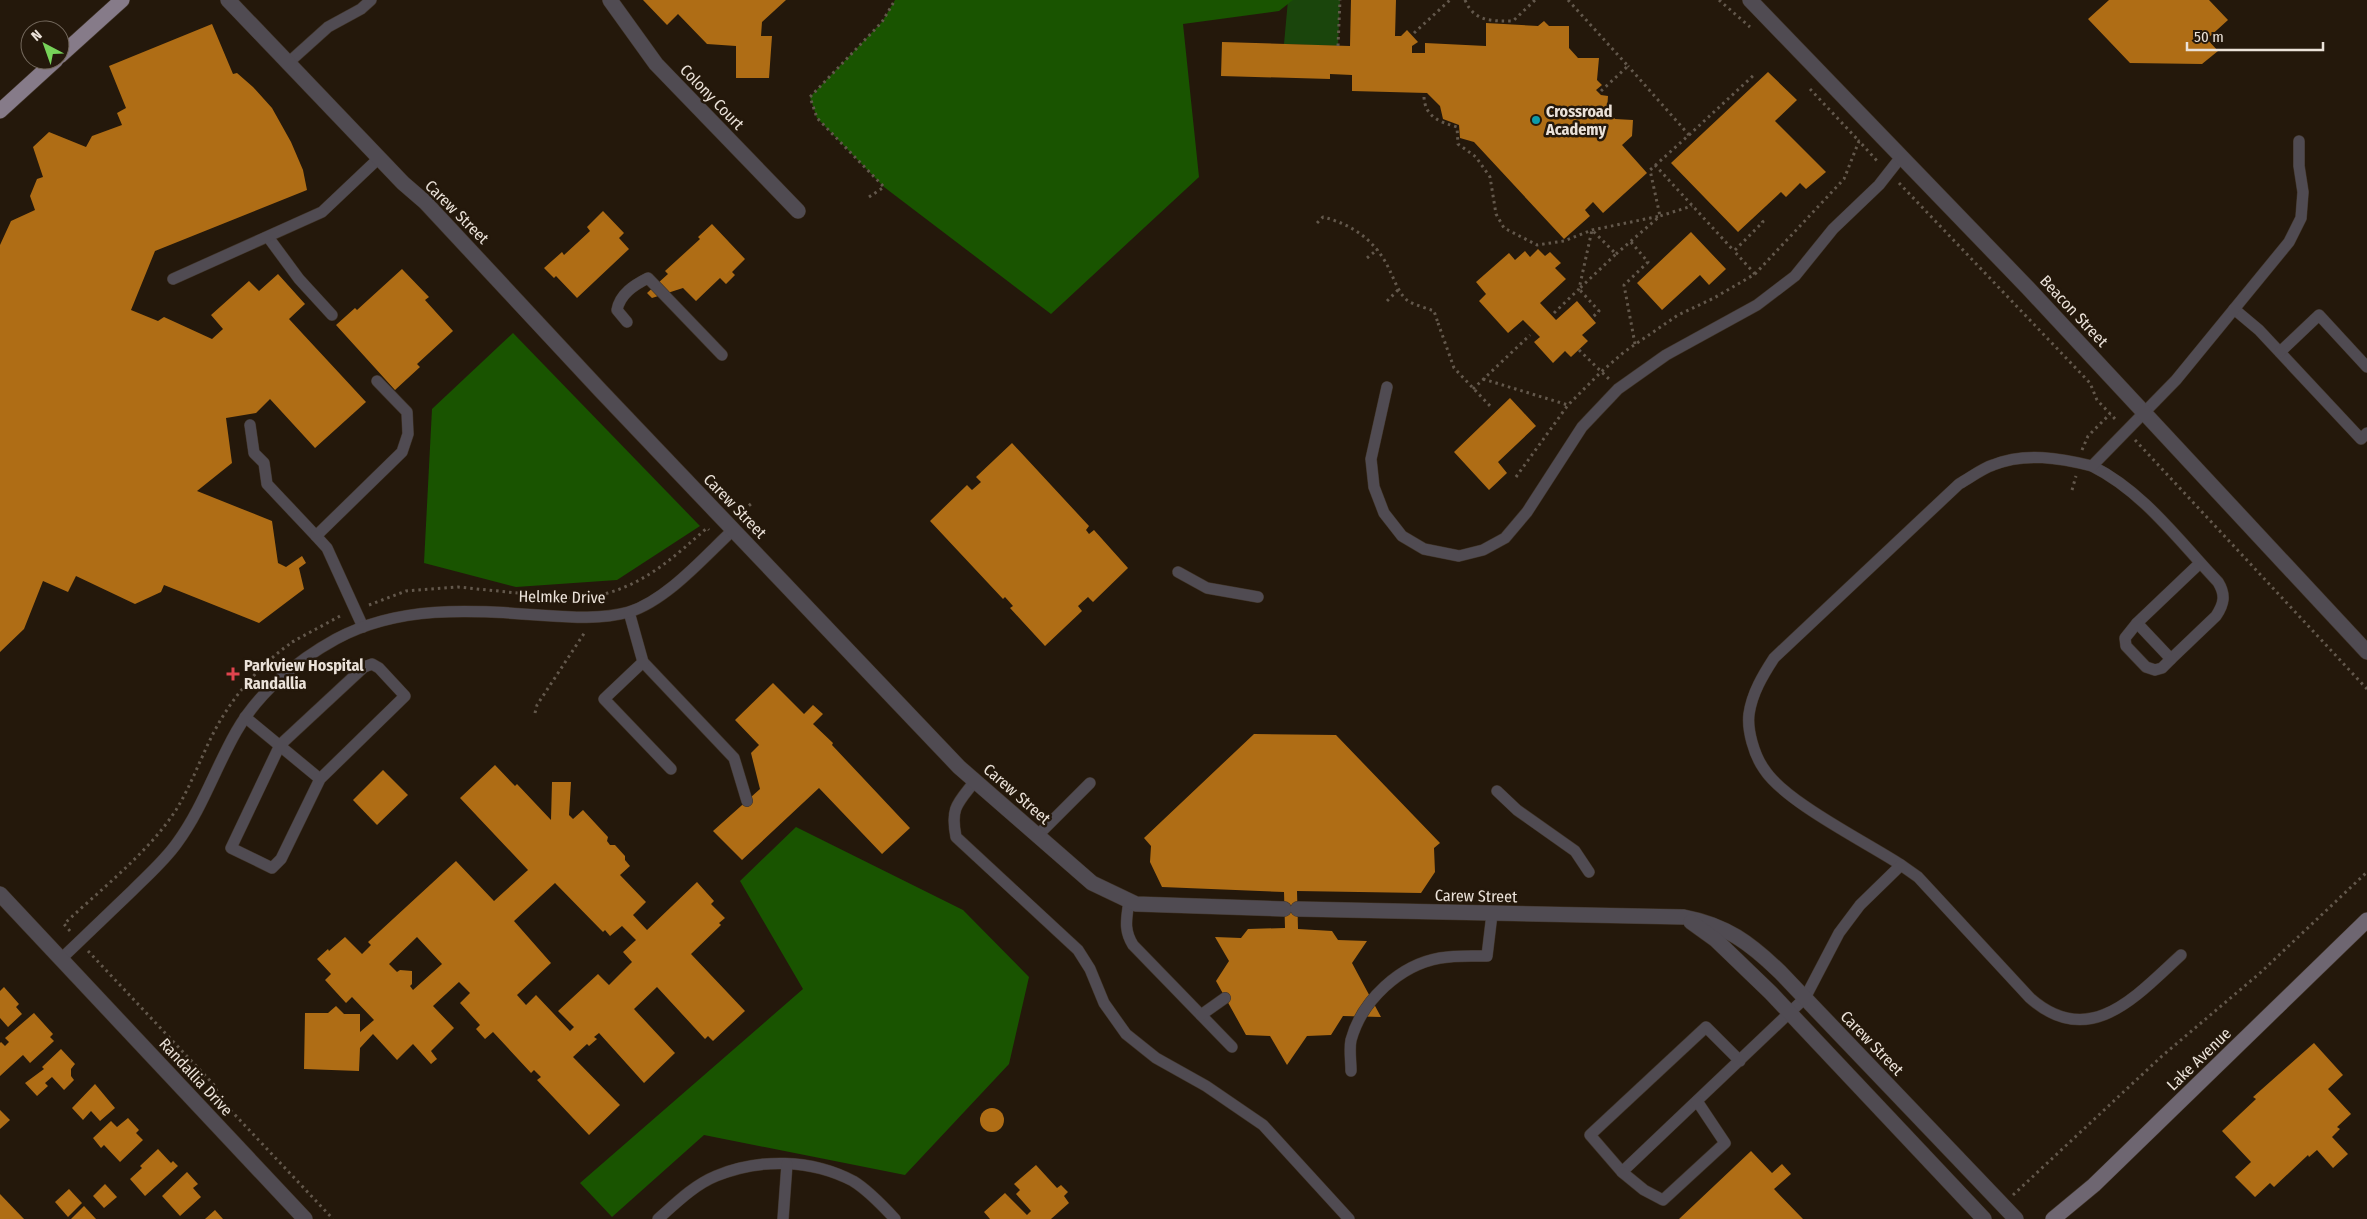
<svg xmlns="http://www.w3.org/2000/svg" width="2367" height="1219" font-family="'Fira Sans Condensed',sans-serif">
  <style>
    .green { fill: #1a450c }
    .forest { fill: #195400 }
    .building { fill: #af6d15; fill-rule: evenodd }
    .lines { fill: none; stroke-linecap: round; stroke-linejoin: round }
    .lane-casing { stroke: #403428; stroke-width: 12 }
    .street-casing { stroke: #403428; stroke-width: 16 }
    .secondary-casing { stroke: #403428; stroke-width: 16 }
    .primary-casing { stroke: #403428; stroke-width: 16 }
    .path { stroke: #63584c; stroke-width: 3; stroke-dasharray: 2.5 4; stroke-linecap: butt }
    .lane { stroke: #504b52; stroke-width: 11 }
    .street { stroke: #504b52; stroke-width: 15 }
    .secondary { stroke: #6e6671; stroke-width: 15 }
    .primary { stroke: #867b89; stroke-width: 15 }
    .culture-dot { fill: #0f9aa8; stroke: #24180b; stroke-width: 2 }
    .health-dot { fill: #e0444e; stroke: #24180b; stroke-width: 2 }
    .labels { text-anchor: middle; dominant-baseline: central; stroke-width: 5; stroke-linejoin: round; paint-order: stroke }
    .street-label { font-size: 16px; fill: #ebe2d9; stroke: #24180b }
    .poi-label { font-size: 16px; font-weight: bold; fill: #ebe2d9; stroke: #24180b; text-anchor: start }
  </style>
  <rect width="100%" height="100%" fill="#24180b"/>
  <!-- green -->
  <path class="green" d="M1288,0H1340L1338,46L1284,44Z"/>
  <!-- forest -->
  <g class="forest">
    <path d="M895,0H1293L1279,11L1183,24L1199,177L1051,314L884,187L817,118L810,97L882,22Z"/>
    <path d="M513,333L700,526L617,580L516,587L424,563L432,409Z"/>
    <path d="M796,827L963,910L1029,977L1009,1064L905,1175L704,1135L612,1217L580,1183L803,989L740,881Z"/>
  </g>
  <!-- building -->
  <g class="building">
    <path d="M643,0H786L762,22L761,36H772L769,78H736V46L707,44L678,14L667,25Z"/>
    <path d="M1351,0H1396L1395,36H1401L1407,30L1418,42L1412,46V53H1425V43L1486,46V23L1538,26L1544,21L1549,26H1569V48L1578,58H1599L1597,80L1602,85L1596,90L1601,95L1608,96L1607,110L1615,119L1633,120L1632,136L1622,145L1647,173L1603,213L1593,202L1585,210L1590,216L1564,239L1474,142L1460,138L1459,125L1443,119L1440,106L1427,93L1352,91V75L1330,74V79L1221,76L1222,42L1350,46Z"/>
    <path d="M2109,0H2209L2228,20L2207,39L2218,51L2202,64L2130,63L2088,19Z"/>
    <path d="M212,24L233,74L237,73L253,87L272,108L291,142L303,170L307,190L155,251L131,310L158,321L164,317L212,339L223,329L211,315L249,281L259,291L278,274L305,304L289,319L366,402L315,448L270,399L256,413L226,418L232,463L197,491L272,521L278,563L286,567L302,556L306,563L299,568L304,589L259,623L164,585L161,592L135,604L76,576L68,592L43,581L24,629L0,652V245L11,221L35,210L30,196L37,179L43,177L33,147L49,132L86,147L92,136L122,125L117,113L126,108L109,66Z"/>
    <path d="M1768,72L1797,100L1775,121L1826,172L1806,189L1800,183L1786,197L1781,192L1738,232L1671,163Z"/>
    <path d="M603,211L624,233L619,238L629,249L577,298L556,276L554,278L544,268L562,252L564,255L590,231L587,227Z"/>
    <path d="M712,224L745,259L732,272L735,275L726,284L720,278L696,301L683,288L652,298L647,293L668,274L665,271L700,239L698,237Z"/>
    <path d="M1691,232L1726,269L1709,285L1700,275L1662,310L1637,283Z"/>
    <path d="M1538,249L1545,256L1550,252L1561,263L1555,268L1566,279L1540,303L1556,320L1577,301L1596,323L1582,335L1588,341L1571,357L1565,351L1553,363L1534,342L1540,337L1523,320L1508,333L1479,301L1486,294L1476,282L1509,253L1515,260L1525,251L1530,257Z"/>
    <path d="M402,269L429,297L425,300L453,331L417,364L420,367L395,390L336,325L355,308L357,310Z"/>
    <path d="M1510,398L1536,426L1498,462L1507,473L1489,490L1454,452Z"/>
    <path d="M1012,443L1089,526L1086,530L1089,534L1094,530L1128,568L1093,602L1088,597L1078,606L1082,611L1045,646L1010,608L1013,606L1005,597L1003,599L930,521L967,485L972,490L981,482L976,477Z"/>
    <path d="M773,683L804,714L813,705L823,714L813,724L833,743L832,745L910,828L882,854L819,788L742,860L713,831L760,789L751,753L759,745L735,720Z"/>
    <path d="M1254,734L1336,735L1440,843L1434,848L1435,872L1421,893L1297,891L1298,929L1332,931L1338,940L1367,941L1352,963L1381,1017L1343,1016L1331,1035L1307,1036L1287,1065L1270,1036L1246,1035L1216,981L1229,961L1215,937L1241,938L1248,929L1285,928L1284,892L1162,887L1150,862L1151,846L1144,838Z"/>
    <path d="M495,765L515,786L517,784L551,820L552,782H571L569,815L573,819L583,810L608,837L607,841L610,845H615L625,856V860L630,866L620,875L646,902L633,915L647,930L697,882L714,901L711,904L725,918L719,923L721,925L691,954L745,1011L713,1041L708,1036L705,1039L657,987L634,1009L675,1053L644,1083L599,1033L594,1037L597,1039L589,1046L587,1044L573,1057L620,1105L589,1135L537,1080L541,1077L534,1070L531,1073L493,1032L485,1039L476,1029L480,1025L460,1003L470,993L459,982L433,1006L454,1028L431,1051L437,1059L431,1064L413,1044L397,1060L373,1034L360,1048L359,1071L304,1069L305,1013H328L336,1006L344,1014H360V1032L374,1020L352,997L346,1003L325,980L331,974L317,959L328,949L329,951L345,937L362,954L371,945L368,942L456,861L494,901L528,870L460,798ZM555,883L603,932L605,930L610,936L622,926L636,940L623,952L632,962L609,985L598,974L558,1011L574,1027L570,1031L536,995L526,1005L517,995L551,963L514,921ZM417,937L442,964L413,990L410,986L412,984V971L400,970L397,972L389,964Z"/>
    <path d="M383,770L408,795L377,825L353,800Z"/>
    <path d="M4,987L19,1004L16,1007L22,1014L8,1027L0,1018V991Z"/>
    <path d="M34,1013L53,1034L50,1037L54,1041L30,1063L23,1055L0,1076V1043L1,1042L5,1046L9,1042L5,1038Z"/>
    <path d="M2314,1043L2343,1075L2328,1089L2351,1114L2337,1127L2340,1129L2332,1137L2348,1154L2333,1168L2317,1150L2309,1157L2308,1155L2274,1187L2270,1183L2255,1197L2235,1177L2251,1162L2222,1131L2256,1099L2253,1097Z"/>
    <path d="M61,1049L75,1064L71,1069V1076L74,1080L64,1090L52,1077L45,1083L48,1086L37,1096L25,1083L44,1069L42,1067Z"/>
    <path d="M95,1084L115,1108L100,1121L91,1111L83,1120L72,1108Z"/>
    <circle cx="992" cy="1120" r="12"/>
    <path d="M0,1110L10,1120L0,1129Z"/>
    <path d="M128,1118L139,1130L136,1133L143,1140L120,1162L104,1145L101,1148L93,1138L111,1121L117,1127Z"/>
    <path d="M158,1149L171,1163L173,1161L178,1166L145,1196L130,1179L142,1168L140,1166Z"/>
    <path d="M1751,1151L1772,1173L1782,1164L1791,1174L1774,1189L1803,1219H1679Z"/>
    <path d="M1036,1165L1057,1188L1061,1185L1068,1192L1064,1196L1069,1203L1051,1219H990L984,1212L1005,1193L1027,1215L1031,1211L1016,1194L1020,1190L1014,1184Z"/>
    <path d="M187,1172L198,1184L193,1188L201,1197L180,1216L162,1196Z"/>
    <path d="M105,1184L117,1197L104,1208L93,1196Z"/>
    <path d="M69,1189L82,1203L68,1217L55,1202Z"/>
    <path d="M0,1194L24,1219H0Z"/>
    <path d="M84,1206L96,1219H71Z"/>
    <path d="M215,1210L223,1219H205Z"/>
  </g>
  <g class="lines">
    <!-- lane casing -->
    <g class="lane-casing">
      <g id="lane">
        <path d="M288,63L328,27L361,9L371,0"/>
        <path d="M268,237L299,279L332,315"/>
        <path d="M173,279L322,212L379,158"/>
        <path d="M2234,309L2259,330L2361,439L2367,433"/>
        <path d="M627,322L617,310C620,294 634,285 648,278L722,355"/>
        <path d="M2280,352L2319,315L2367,367"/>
        <path d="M1387,387L1371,459L1374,487L1384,513L1402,536L1424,549L1459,556L1483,550L1505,538L1527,512L1582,427L1618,389L1666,355L1757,305L1795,276L1833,229L1879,185L1901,157"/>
        <path d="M250,425L254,453L264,463L267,484L316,536"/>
        <path d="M2092,466C2144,492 2179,541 2218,582C2226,595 2224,604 2216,616L2171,659L2137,623L2200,563"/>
        <path d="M1178,572L1207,588L1258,597"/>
        <path d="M629,612L643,662L734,758L747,801"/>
        <path d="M2137,623L2125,638L2126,646L2146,667L2155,670L2162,668L2171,659"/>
        <path d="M363,627L327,548L316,536L402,452L408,434L407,412L377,381"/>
        <path d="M643,662L604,699L671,769"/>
        <path d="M245,717L320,779L405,696L379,668L372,664L364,667L280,745L231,848L272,868L281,859L320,779"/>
        <path d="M975,781C958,803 950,807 956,837L1078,950L1090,969L1104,1003L1126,1034L1156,1058L1206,1086L1263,1125L1349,1219"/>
        <path d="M1497,791L1517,810L1575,851L1589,872"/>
        <path d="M1038,835L1090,783"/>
        <path d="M1901,865C1866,842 1785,802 1764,769C1754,755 1747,730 1749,714C1752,693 1763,675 1774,658L1959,484C1970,478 1981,469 1993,465C2025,452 2060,458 2092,466L2176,380L2289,242L2301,218L2303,192L2299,166V141"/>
        <path d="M1129,900C1127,918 1123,929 1133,945L1232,1047"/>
        <path d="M61,959C85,936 109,913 133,890C148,875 165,860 177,843C202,809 215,769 236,732C258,693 296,661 336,639C399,605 469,610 538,615C568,617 599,620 629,612C667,600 704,557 733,530"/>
        <path d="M1201,1015L1225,998"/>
        <path d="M1740,1061L1706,1027L1590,1135L1622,1172L1805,998L1839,933L1860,905L1901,865L1918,877L2030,998C2090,1051 2137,995 2181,955"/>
        <path d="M1351,1071C1351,1061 1349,1049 1351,1040C1362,1000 1400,965 1440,958C1456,955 1471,956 1487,956L1492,914"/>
        <path d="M1622,1172L1644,1190L1663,1200L1725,1143L1697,1101"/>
        <path d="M658,1219C676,1203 694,1185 716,1176C760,1158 811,1159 853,1181C868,1190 883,1206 895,1219"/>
        <path d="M783,1219L787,1164"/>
      </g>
    </g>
    <!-- street casing -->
    <g class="street-casing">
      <g id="street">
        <path d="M228,0L403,183L425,202L601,391L959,767L1092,883L1136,904L1284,909"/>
        <path d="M610,0L656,64L798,211"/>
        <path d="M1750,0L2028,288L2367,652"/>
        <path d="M0,894L305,1219"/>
        <path d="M1298,909L1684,917C1726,925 1750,943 1780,972L2016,1219"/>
        <path d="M1691,922L1716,940L1771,993L1984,1219"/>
      </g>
    </g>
    <!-- secondary casing -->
    <g class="secondary-casing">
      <path id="secondary" d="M2053,1219L2094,1185L2367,920"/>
    </g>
    <!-- primary casing -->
    <g class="primary-casing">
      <g id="primary">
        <path d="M60,56L122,0"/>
        <path d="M0,111L56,60"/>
      </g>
    </g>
    <!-- path -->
    <g class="path">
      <path d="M1465,0C1474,22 1492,21 1513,21L1535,0"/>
      <path d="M1568,0L1628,66L1601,91"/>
      <path d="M1719,0L1750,27"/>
      <path d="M1414,33L1450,0"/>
      <path d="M1338,46L1340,0"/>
      <path d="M1810,89L1859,141"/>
      <path d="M1424,97C1425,117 1440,122 1457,127L1458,144L1476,157L1490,177L1496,214L1504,228L1537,245L1564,241L1592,230L1660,216L1650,170L1689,135L1628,66"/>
      <path d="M1689,135L1755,74"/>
      <path d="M1655,165L1734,251"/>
      <path d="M1899,183L2090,383L2097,400L2117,421"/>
      <path d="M869,197L884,187L817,118L810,97L882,22L895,0"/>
      <path d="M1317,223L1323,217C1354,225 1377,242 1390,271C1395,281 1399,294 1408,301C1415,305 1426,308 1434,311L1438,323"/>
      <path d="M1631,242L1648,262L1624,285L1635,344"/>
      <path d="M1616,254L1660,216L1692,206"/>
      <path d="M1367,258L1378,249"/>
      <path d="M1755,274L1734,251L1763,222L1760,218"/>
      <path d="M1387,301L1398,290"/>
      <path d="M1554,313L1579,289L1592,230L1616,254L1579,289L1599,311L1592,318"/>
      <path d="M1438,323L1454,368L1491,407"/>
      <path d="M1579,350L1609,379"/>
      <path d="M1483,379L1568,405"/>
      <path d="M1473,389L1530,335"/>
      <path d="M2135,440L2367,689"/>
      <path d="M2082,450L2088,436L2110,414"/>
      <path d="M1516,477L1568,405L1601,372L1624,352L1678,315L1714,298L1755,274L1844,179L1859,141L1879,163"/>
      <path d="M2072,490L2076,476"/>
      <path d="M739,514L752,503"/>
      <path d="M369,605L406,591L458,587L567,598C581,594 594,597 608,593C649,581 676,555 707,528L709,530"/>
      <path d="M292,642L342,615"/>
      <path d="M535,713L537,705L585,632"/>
      <path d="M70,931L64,924C101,889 148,853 176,810C189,789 198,765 209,742C227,703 258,665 294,641"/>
      <path d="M88,951L215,1086L220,1099L333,1219"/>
      <path d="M2013,1195L2162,1056L2260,973L2367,872"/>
    </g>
    <!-- lane -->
    <use href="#lane" class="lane"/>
    <!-- street -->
    <use href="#street" class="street"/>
    <!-- secondary -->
    <use href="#secondary" class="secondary"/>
    <!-- primary -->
    <use href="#primary" class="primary"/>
  </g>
  <!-- markers -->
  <circle class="culture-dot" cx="1536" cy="120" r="5"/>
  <path class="health-dot" d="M230.5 666.5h5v5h5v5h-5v5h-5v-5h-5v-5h5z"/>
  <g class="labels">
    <!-- street labels -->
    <g class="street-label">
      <text transform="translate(712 97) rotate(46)">Colony Court</text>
      <text transform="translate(457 212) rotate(45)">Carew Street</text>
      <text transform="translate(2074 311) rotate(47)">Beacon Street</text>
      <text transform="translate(735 506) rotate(46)">Carew Street</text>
      <text transform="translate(562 597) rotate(1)">Helmke Drive</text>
      <text transform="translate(1017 794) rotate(41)">Carew Street</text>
      <text transform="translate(1476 896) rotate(1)">Carew Street</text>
      <text transform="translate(1872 1043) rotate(46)">Carew Street</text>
      <text transform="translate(2199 1059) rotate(-44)">Lake Avenue</text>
      <text transform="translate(196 1077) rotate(47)">Randallia Drive</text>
    </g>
    <!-- poi labels -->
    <g class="poi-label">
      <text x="1546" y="111">Crossroad<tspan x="1546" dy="18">Academy</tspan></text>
      <text x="244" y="665">Parkview Hospital<tspan x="244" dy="18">Randallia</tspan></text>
    </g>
  </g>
  <!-- north arrow -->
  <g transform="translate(45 45) rotate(319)"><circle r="24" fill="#24180b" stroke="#74695d"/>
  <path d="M0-4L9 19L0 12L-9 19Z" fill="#77d259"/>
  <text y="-8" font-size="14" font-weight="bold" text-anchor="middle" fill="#ebe2d9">N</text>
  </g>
  <!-- scale -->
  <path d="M2187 42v8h136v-8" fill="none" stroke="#ebe2d9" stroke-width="2.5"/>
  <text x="2194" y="42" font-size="15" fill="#ebe2d9" stroke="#24180b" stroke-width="4" paint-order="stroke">50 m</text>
</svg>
